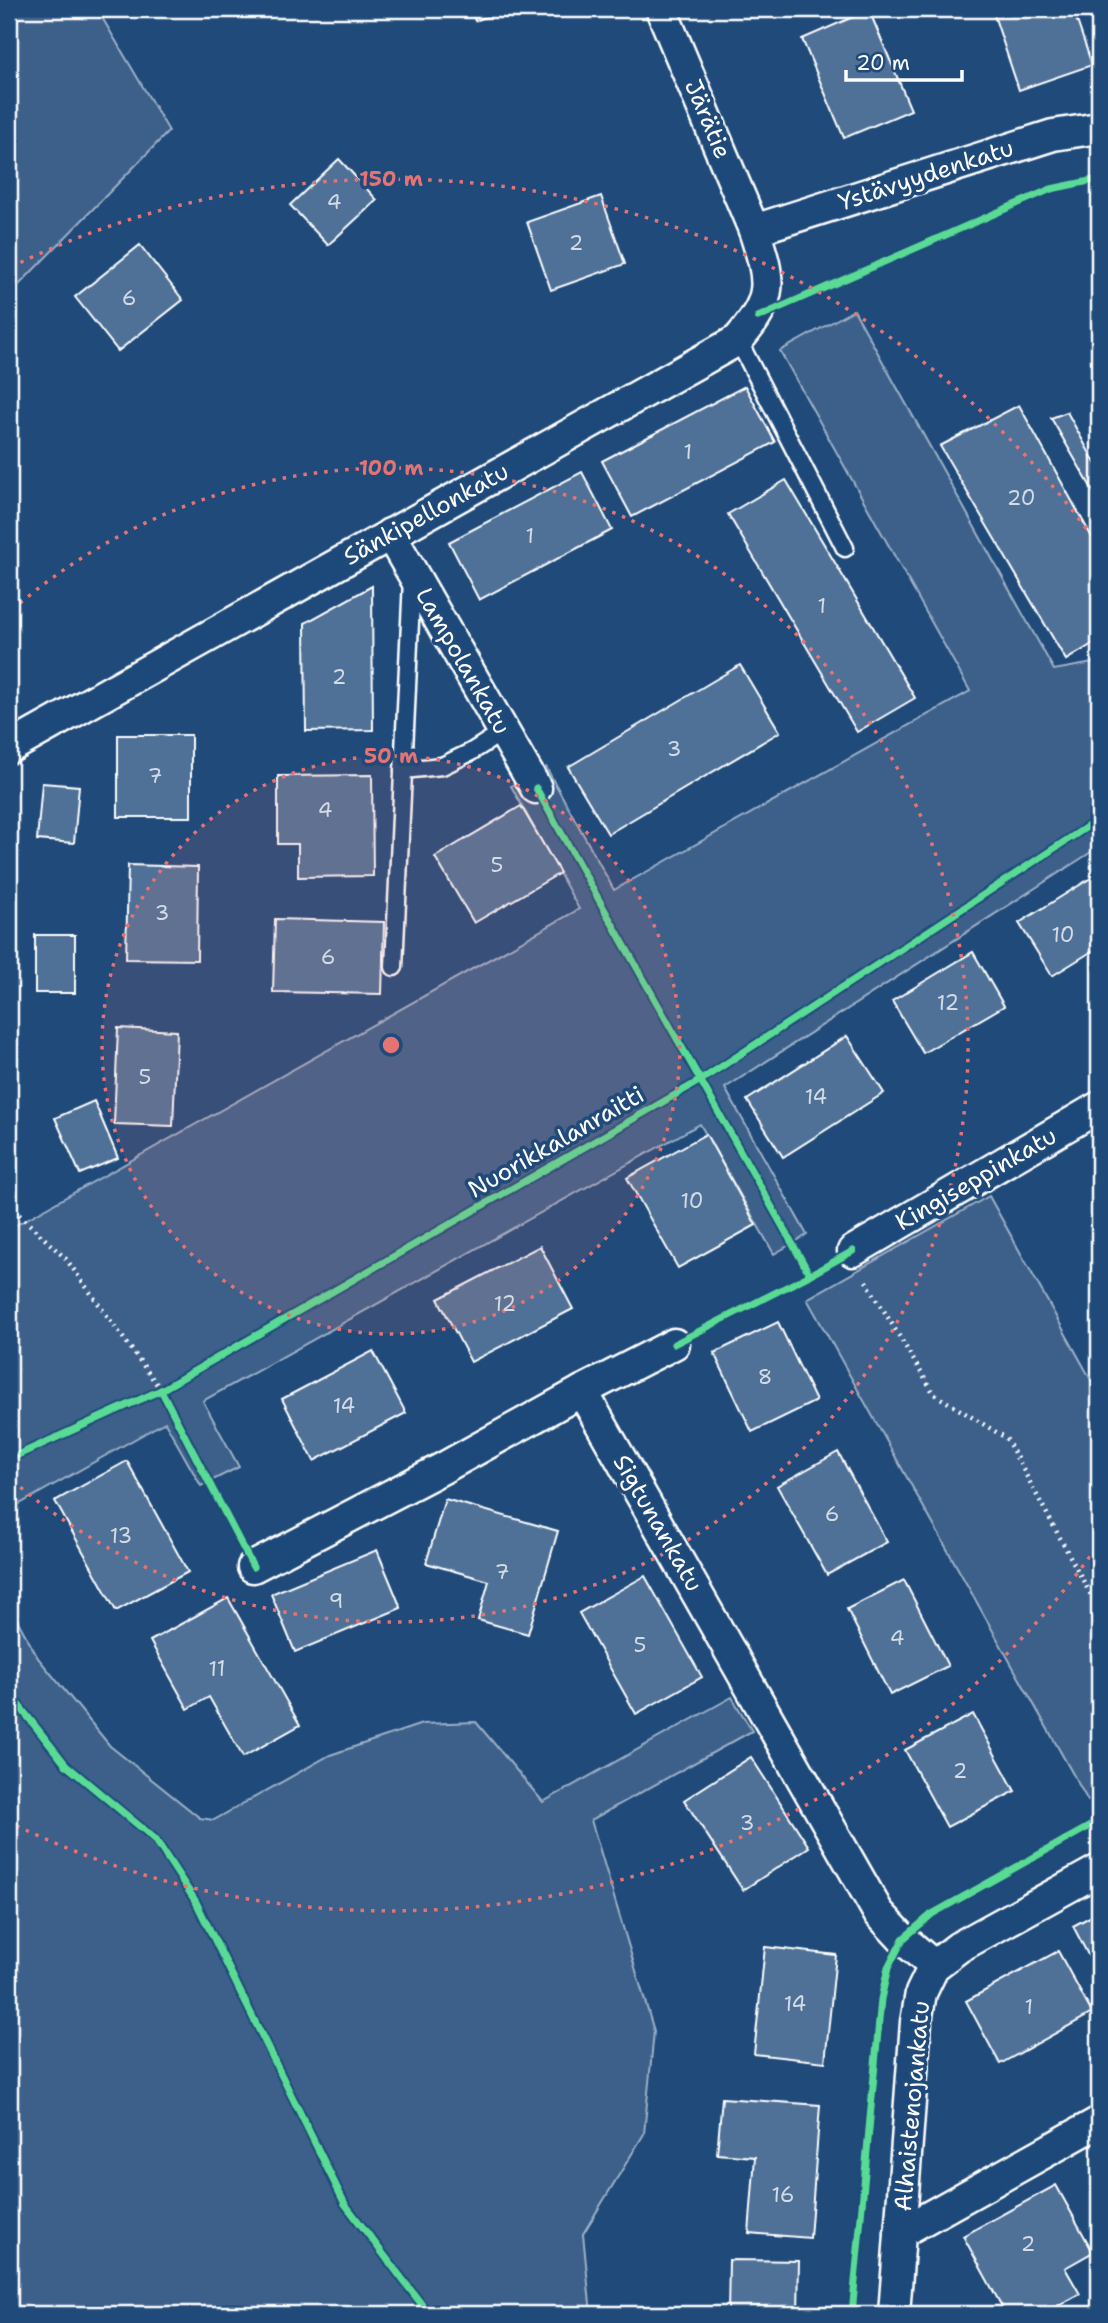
<svg xmlns="http://www.w3.org/2000/svg" width="1108" height="2323" font-family="'Shantell Sans',sans-serif">
  <style>
    .green { fill: #3c618b; stroke: #9eb0c5; stroke-width: 2 }
    .building { fill: #507197; stroke: #fff; stroke-width: 2 }
    .lines { fill: none; stroke-linecap: round; stroke-linejoin: round }
    .lane-casing { stroke: #fff; stroke-width: 21 }
    .street-casing { stroke: #fff; stroke-width: 35 }
    .path { stroke: #fff; stroke-width: 4.5; stroke-dasharray: 2 5; stroke-linecap: butt }
    .lane { stroke: #1f4a7a; stroke-width: 16 }
    .street { stroke: #1f4a7a; stroke-width: 30 }
    .cycleway-casing { stroke: #1f4a7a; stroke-width: 11 }
    .cycleway { stroke: #5adb95; stroke-width: 7 }
    .ring { fill: none; stroke: #e47373; stroke-width: 3.5; stroke-dasharray: 3.5 7 }
    .labels { text-anchor: middle; dominant-baseline: central; stroke-width: 7; stroke-linejoin: round; paint-order: stroke }
    .number-label { font-size: 21px; fill: #d3dce5 }
    .street-label { font-size: 24px; fill: #fff; stroke: #1f4a7a }
    .centre { fill: #e47373; stroke: #1f4a7a; stroke-width: 3.5 }
    .ring-label { font-size: 21px; text-anchor: middle; font-weight: bold; fill: #e47373; stroke: #1f4a7a; stroke-width: 7; stroke-linejoin: round; paint-order: stroke }
  </style>
  <rect width="100%" height="100%" fill="#1f4a7a"/>
  <filter id="ink" filterUnits="userSpaceOnUse"><feTurbulence type="fractalNoise" baseFrequency=".0143" numOctaves="2"/><feDisplacementMap in="SourceGraphic" scale="14" xChannelSelector="R" yChannelSelector="G"/><feConvolveMatrix kernelMatrix="1 2 1 2 8 2 1 2 1" color-interpolation-filters="sRGB"/></filter>
  <g filter="url(#ink)">
    <!-- green -->
    <g class="green">
      <path d="M9,9H97L169,131L9,295Z"/>
      <path d="M854,310L1054,670L1099,662V847L725,1088L807,1235L774,1254L700,1124L203,1401L239,1467L201,1486L165,1422L9,1510V1229L579,909L511,786L546,767L614,890L970,691L780,351Z"/>
      <path d="M989,1196L1099,1394V1795L1088,1801L807,1299Z"/>
      <path d="M9,1605L38,1658L110,1746L200,1818L214,1820L330,1755L422,1724L476,1722L543,1802L732,1697L752,1731L591,1820L654,2031L644,2134L583,2234L591,2314H9Z"/>
    </g>
    <!-- building -->
    <g class="building">
      <path d="M471,9H509L475,21Z"/>
      <path d="M992,9H1073L1092,65L1019,90Z"/>
      <path d="M869,10L911,110L844,138L802,39Z"/>
      <path d="M339,159L377,200L328,245L290,205Z"/>
      <path d="M601,196L625,264L551,290L527,222Z"/>
      <path d="M140,245L183,300L118,351L75,297Z"/>
      <path d="M745,386L775,442L632,517L602,461Z"/>
      <path d="M1019,405L1099,550V640L1066,660L940,446Z"/>
      <path d="M1067,412L1099,470V501L1051,418Z"/>
      <path d="M582,472L612,530L479,600L449,542Z"/>
      <path d="M786,480L915,698L857,732L728,514Z"/>
      <path d="M372,586L373,730L306,731L305,623Z"/>
      <path d="M740,665L780,732L608,834L568,767Z"/>
      <rect x="118" y="735" width="73" height="82"/>
      <path d="M372,775L373,876L298,877V844H278V776Z"/>
      <path d="M42,783L79,786L74,843L37,840Z"/>
      <path d="M521,806L560,873L474,923L435,857Z"/>
      <path d="M128,865L198,867L197,960L126,959Z"/>
      <path d="M1099,873V947L1052,976L1019,923Z"/>
      <path d="M275,919L384,922L382,994L273,992Z"/>
      <rect x="35" y="935" width="40" height="58"/>
      <path d="M973,952L1004,1006L923,1053L892,1001Z"/>
      <path d="M118,1028L177,1031L173,1126L114,1124Z"/>
      <path d="M847,1036L884,1093L783,1157L747,1100Z"/>
      <path d="M94,1101L118,1158L80,1174L55,1118Z"/>
      <path d="M706,1134L756,1225L678,1268L627,1178Z"/>
      <path d="M540,1246L573,1309L471,1362L438,1299Z"/>
      <path d="M778,1322L816,1401L752,1432L714,1353Z"/>
      <path d="M373,1351L406,1413L314,1461L282,1399Z"/>
      <path d="M838,1452L887,1542L827,1575L777,1486Z"/>
      <path d="M127,1461L188,1572L116,1611L55,1501Z"/>
      <path d="M445,1499L558,1531L528,1634L478,1620L489,1581L426,1563Z"/>
      <path d="M377,1550L401,1608L295,1652L271,1594Z"/>
      <path d="M645,1576L702,1677L636,1714L579,1613Z"/>
      <path d="M904,1580L948,1666L890,1695L847,1609Z"/>
      <path d="M228,1598L300,1725L243,1757L209,1697L188,1709L150,1641Z"/>
      <path d="M973,1714L1015,1791L947,1827L905,1750Z"/>
      <path d="M751,1757L809,1847L743,1890L684,1800Z"/>
      <path d="M1099,1912V1976L1073,1926Z"/>
      <path d="M765,1947L836,1955L825,2062L754,2054Z"/>
      <path d="M1058,1951L1092,2013L1000,2064L966,2001Z"/>
      <path d="M722,2098L820,2105L810,2238L749,2233L755,2157L717,2154Z"/>
      <path d="M1056,2185L1093,2252L1065,2268L1080,2294L1043,2314H1006L963,2236Z"/>
      <path d="M729,2260L799,2261L798,2314H728Z"/>
    </g>
    <g class="lines">
      <!-- lane casing -->
      <g class="lane-casing">
        <g id="lane">
          <path d="M738,340L845,548"/>
          <path d="M403,770L442,766L471,752L504,731"/>
          <path d="M394,967L412,579"/>
        </g>
      </g>
      <!-- street casing -->
      <g class="street-casing">
        <g id="street">
          <path d="M754,230L1053,135L1099,128"/>
          <path d="M390,534L536,788"/>
          <path d="M9,748L738,340C775,297 771,282 754,230L661,9"/>
          <path d="M853,1251L1099,1107"/>
          <path d="M582,1391L674,1344"/>
          <path d="M253,1567L443,1468L582,1391L878,1912L903,1939L934,1966"/>
          <path d="M900,2233L1099,2122"/>
          <path d="M894,2314L916,2022L921,1993L934,1966L959,1947L1099,1870"/>
        </g>
      </g>
      <!-- path -->
      <g class="path">
        <path d="M9,1205L66,1259L161,1390"/>
        <path d="M866,1281L934,1394L1006,1438L1099,1610"/>
      </g>
      <!-- lane -->
      <use href="#lane" class="lane"/>
      <!-- street -->
      <use href="#street" class="street"/>
      <!-- cycleway casing -->
      <g class="cycleway-casing">
        <g id="cycleway">
          <path d="M758,317L1051,189L1099,179"/>
          <path d="M536,788L810,1275"/>
          <path d="M674,1344L810,1275L853,1251"/>
          <path d="M161,1390L253,1567"/>
          <path d="M9,1459L161,1390L701,1080L1099,819"/>
          <path d="M9,1693L66,1765L155,1839L196,1902L345,2204L429,2314"/>
          <path d="M852,2314L881,1999L888,1968L903,1939L932,1914L1099,1821"/>
        </g>
      </g>
      <!-- cycleway -->
      <use href="#cycleway" class="cycleway"/>
    </g>
  </g>
  <!-- distance rings -->
  <circle cx="391" cy="1045" r="289" fill="#e47373" fill-opacity=".12"/>
  <g class="ring">
    <circle cx="391" cy="1045" r="289"/>
    <path d="M12 610A577 577 0 1 1 12 1480"/>
    <path d="M1096 1548A866 866 0 0 1 11 1823M11 267A866 866 0 0 1 1096 542"/>
  </g>
  <g class="labels">
    <!-- number labels -->
    <g class="number-label">
      <text x="334" y="202">4</text>
      <text x="576" y="243">2</text>
      <text x="129" y="298">6</text>
      <text x="688" y="452">1</text>
      <text x="1021" y="498">20</text>
      <text x="530" y="536">1</text>
      <text x="822" y="606">1</text>
      <text x="339" y="677">2</text>
      <text x="674" y="749">3</text>
      <text x="155" y="776">7</text>
      <text x="325" y="810">4</text>
      <text x="497" y="865">5</text>
      <text x="162" y="913">3</text>
      <text x="1063" y="935">10</text>
      <text x="328" y="957">6</text>
      <text x="948" y="1003">12</text>
      <text x="145" y="1077">5</text>
      <text x="816" y="1097">14</text>
      <text x="692" y="1201">10</text>
      <text x="505" y="1304">12</text>
      <text x="765" y="1377">8</text>
      <text x="344" y="1406">14</text>
      <text x="832" y="1514">6</text>
      <text x="121" y="1536">13</text>
      <text x="502" y="1572">7</text>
      <text x="336" y="1601">9</text>
      <text x="897" y="1638">4</text>
      <text x="640" y="1645">5</text>
      <text x="217" y="1669">11</text>
      <text x="960" y="1771">2</text>
      <text x="747" y="1823">3</text>
      <text x="795" y="2004">14</text>
      <text x="1029" y="2007">1</text>
      <text x="783" y="2195">16</text>
      <text x="1028" y="2244">2</text>
    </g>
    <!-- street labels -->
    <g class="street-label">
      <text transform="translate(708 119) rotate(67)">Järätie</text>
      <text transform="translate(926 175) rotate(-18)">Ystävyydenkatu</text>
      <text transform="translate(426 514) rotate(-29)">Sänkipellonkatu</text>
      <text transform="translate(463 661) rotate(60)">Lampolankatu</text>
      <text transform="translate(556 1142) rotate(-30)">Nuorikkalanraitti</text>
      <text transform="translate(976 1179) rotate(-30)">Kingiseppinkatu</text>
      <text transform="translate(658 1523) rotate(60)">Sigtunankatu</text>
      <text transform="translate(912 2106) rotate(-85)">Alhaistenojankatu</text>
    </g>
  </g>
  <circle cx="391" cy="1045" r="10" class="centre"/>
  <g class="ring-label">
    <text x="391" y="186">150 m</text>
    <text x="391" y="475">100 m</text>
    <text x="391" y="763">50 m</text>
  </g>
  <!-- margin -->
  <rect width="1108" height="2323" fill="none" stroke="#1f4a7a" stroke-width="35"/>
  <rect x="18" y="18" width="1073" height="2288" fill="none" stroke="#fff" stroke-width="2.5" filter="url(#ink)"/>
  <!-- scale -->
  <path d="M846 70v10h116v-10" fill="none" stroke="#ffffff" stroke-width="3.5"/>
  <text x="856" y="70" font-size="21" fill="#ffffff" stroke="#1f4a7a" stroke-width="5" paint-order="stroke">20 m</text>
</svg>
